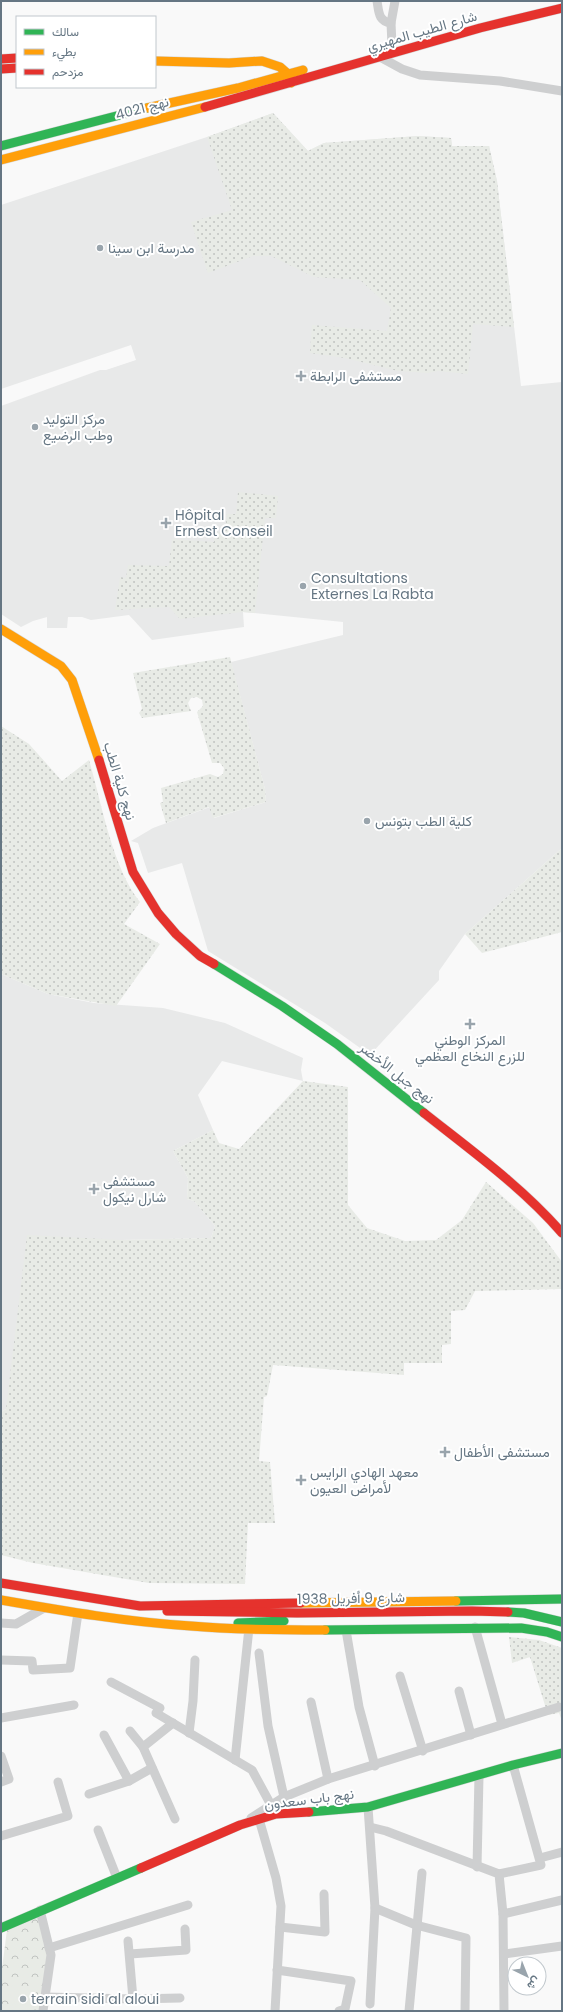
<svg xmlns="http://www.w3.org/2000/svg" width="563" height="2012" font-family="Poppins,Vazirmatn,sans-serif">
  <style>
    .built { fill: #e8e9e9 }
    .grass { fill: url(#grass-dots) }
    .park { fill: url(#park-crowns) }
    .garden { fill: #e8ebe6 }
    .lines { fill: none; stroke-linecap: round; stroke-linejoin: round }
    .fast-casing { stroke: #d5d6d7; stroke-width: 10 }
    .slow-casing { stroke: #d5d6d7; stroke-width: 10 }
    .jam-casing { stroke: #d5d6d7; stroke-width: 10 }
    .street { stroke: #cecfd0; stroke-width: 9 }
    .fast { stroke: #30b455; stroke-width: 9 }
    .slow { stroke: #ff9f0a; stroke-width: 9 }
    .jam { stroke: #e5322d; stroke-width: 9 }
    .poi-dot { fill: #99a4ac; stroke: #fff; stroke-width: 1.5 }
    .labels { text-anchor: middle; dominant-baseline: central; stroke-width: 4; stroke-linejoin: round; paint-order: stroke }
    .street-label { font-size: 14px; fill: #657683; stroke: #fff }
    .poi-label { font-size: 14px; fill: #657683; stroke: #fff; text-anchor: start }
  </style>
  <defs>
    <pattern id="grass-dots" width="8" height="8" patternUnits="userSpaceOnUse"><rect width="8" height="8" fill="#e8ebe6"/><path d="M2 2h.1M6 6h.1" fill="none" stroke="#c0c3c0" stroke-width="1.8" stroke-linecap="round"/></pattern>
    <pattern id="park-crowns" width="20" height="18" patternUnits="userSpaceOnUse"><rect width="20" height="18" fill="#e8ebe6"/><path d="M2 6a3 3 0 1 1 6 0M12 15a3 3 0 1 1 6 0" fill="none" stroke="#c0c3c0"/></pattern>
  </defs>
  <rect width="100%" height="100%" fill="#f9f9f9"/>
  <!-- built -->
  <g class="built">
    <path d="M273,113L308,151L324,143L418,136L451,138L452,146H489L497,181L521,386L562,382V848L465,934L439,971V980L370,1055L325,1023L208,951L182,863L148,873L138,843L131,841L153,828L210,807L214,818L266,802L265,789L231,662L343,635V622L243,612L244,627L152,640L129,615L91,620L82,617H68L67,628H47V617L33,621L21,627L1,614V406L100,370H106L136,360L131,345L1,389V205L207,137Z"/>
    <path d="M1,974L48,994L94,1003L163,1008L225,1023L303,1058L301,1070L303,1081L222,1061L198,1095L213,1130L173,1151L188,1178L187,1199L194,1201L215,1226L211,1238L122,1240L6,1409L1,1412Z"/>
  </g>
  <!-- grass -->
  <g class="grass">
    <path d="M273,113L308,151L324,143L418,136L451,138L452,146H489L497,181L514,327L473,324L468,374L438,371L428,373L398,371L345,358L310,353L312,325L387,331L391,308L360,280L314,277L271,256H253L208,273L191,222L232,210L207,137Z"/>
    <path d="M238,492L278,496L276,518H265L255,613L242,612L180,619L169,607L115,610L120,577L126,578L128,565L169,566L172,539L214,542L215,532L225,533L227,514H236Z"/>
    <path d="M230,657L265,789L266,802L213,818L209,807L166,823L160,803L163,802L161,788L210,774L218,777L223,774L224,768L220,763H212L197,712L203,706L202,700L197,697L191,698L188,703L191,711L142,718L139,713L142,709L133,673Z"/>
    <path d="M1,726L29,744L62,781L89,760C102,804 112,867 140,902L124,924L160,944L116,1006L48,994L1,974Z"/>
    <path d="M562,848V932L482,953L465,934Z"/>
    <path d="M303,1081L348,1087V1205L367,1228L405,1241L436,1240L462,1220L486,1182L533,1223L562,1262V1289L475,1291L465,1310L451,1311V1344L442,1345V1363H404V1375L273,1365L267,1396L264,1397L259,1461L270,1462L275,1523H248L245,1584L149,1583L33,1563L1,1555V1412L6,1409L27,1235L122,1240L211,1238L215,1226L194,1201L187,1199L188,1178L173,1151L213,1130L219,1143L239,1149Z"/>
    <path d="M509,1637L539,1640L562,1648V1721L559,1713L548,1715L530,1657L512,1663Z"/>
  </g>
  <!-- park -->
  <path class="park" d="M41,1916L48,1953L40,2011H1V1976L7,1930Z"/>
  <!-- garden -->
  <path class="garden" d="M12,1985L37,1987L34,2011H9Z"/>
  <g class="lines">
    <!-- fast casing -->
    <g class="fast-casing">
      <g id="fast">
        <path d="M1,146L147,108"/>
        <path d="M214,964L282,1006L337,1044L424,1113"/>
        <path d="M456,1601L562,1599"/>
        <path d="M508,1612L524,1613L562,1622"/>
        <path d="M238,1623L284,1621"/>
        <path d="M325,1630L521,1628L547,1632L562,1637"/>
        <path d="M309,1812L368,1807L513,1765L562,1753"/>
        <path d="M1,1928L141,1868"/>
      </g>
    </g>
    <!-- slow casing -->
    <g class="slow-casing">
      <g id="slow">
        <path d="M155,61L229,63L262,61L280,67L288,74L291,83"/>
        <path d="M147,108L238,88L303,70"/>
        <path d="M1,160L205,107"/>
        <path d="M1,629L61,666L72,680L99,760"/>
        <path d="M1,1600C64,1611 127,1622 191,1626C236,1630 281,1630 325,1630"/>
        <path d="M301,1603L456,1601"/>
      </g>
    </g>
    <!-- jam casing -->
    <g class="jam-casing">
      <g id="jam">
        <path d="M1,59L17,58"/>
        <path d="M1,69L17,68"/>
        <path d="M205,107L480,28L562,8"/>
        <path d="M99,760L133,872L158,913L176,934L200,956L214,964"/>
        <path d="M424,1113C472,1151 522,1187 562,1233"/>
        <path d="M1,1583L140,1606L301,1603"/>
        <path d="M167,1611L297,1613L472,1611L508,1612"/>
        <path d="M141,1868L240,1825L276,1814L309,1812"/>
      </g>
    </g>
    <!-- street -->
    <g class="street">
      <path d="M377,1C379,12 378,21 391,23"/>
      <path d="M392,45L391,23L395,1"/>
      <path d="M380,57L402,69L420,75L500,81L562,91"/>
      <path d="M1,1623L16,1624L44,1608"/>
      <path d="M475,1627L502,1724"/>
      <path d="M346,1630L359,1707L375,1766"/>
      <path d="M259,1653L268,1726L284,1797"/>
      <path d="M1,1660L32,1661L33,1670L70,1668L78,1613"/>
      <path d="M400,1676L423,1751"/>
      <path d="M111,1682L160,1708L156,1713L252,1770L271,1805"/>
      <path d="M459,1691L471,1735"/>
      <path d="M311,1702L328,1779"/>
      <path d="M1,1718L74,1705"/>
      <path d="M130,1731L143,1747L175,1819"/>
      <path d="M189,1733L193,1701L195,1660"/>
      <path d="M104,1735L129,1781"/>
      <path d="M143,1747L173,1723"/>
      <path d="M1,1756L9,1779L1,1782"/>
      <path d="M235,1760L249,1628"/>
      <path d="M89,1794L129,1781L152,1768"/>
      <path d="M368,1807L375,1908L370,2004"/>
      <path d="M251,1818L284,1797L328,1779L559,1707"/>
      <path d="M259,1819L276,1878L281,1906L275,2011"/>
      <path d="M370,1827L386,1831L499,1874L503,1914L504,2011"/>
      <path d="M98,1830L117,1878"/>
      <path d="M1,1836L68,1816L58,1782"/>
      <path d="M540,1858L562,1852"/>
      <path d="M477,1867L479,1776"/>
      <path d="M499,1874L541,1865L513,1765"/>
      <path d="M375,1908L416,1925L466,1938L465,2011"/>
      <path d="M40,1910L51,1955L43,2011"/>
      <path d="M503,1914L562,1900"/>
      <path d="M280,1927L325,1932L324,1894"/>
      <path d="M128,1941L133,1999"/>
      <path d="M49,1948L188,1905"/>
      <path d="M130,1954L186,1950L185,1929"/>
      <path d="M504,1954L562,1946"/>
      <path d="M277,1970L351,1981L345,2009L339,2011"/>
      <path d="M45,1997L133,1999L180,1998"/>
      <path d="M409,2011L422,1873"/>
    </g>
    <!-- fast -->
    <use href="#fast" class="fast"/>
    <!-- slow -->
    <use href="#slow" class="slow"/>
    <!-- jam -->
    <use href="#jam" class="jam"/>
  </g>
  <!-- markers -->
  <g class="poi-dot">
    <circle cx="100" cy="248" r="4"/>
    <path d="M299 370h4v4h4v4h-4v4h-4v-4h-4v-4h4z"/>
    <circle cx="35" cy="427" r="4"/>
    <path d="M164 517h4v4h4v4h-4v4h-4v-4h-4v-4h4z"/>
    <circle cx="303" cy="586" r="4"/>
    <circle cx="367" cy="821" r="4"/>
    <path d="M468 1018h4v4h4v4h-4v4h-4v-4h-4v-4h4z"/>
    <path d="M92 1183h4v4h4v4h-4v4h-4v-4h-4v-4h4z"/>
    <path d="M443 1446h4v4h4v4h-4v4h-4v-4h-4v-4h4z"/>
    <path d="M299 1474h4v4h4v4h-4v4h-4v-4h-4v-4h4z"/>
    <circle cx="23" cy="1999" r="4"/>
  </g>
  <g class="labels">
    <!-- street labels -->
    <g class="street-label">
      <text transform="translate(422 31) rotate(-16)">شارع الطيب المهيري</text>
      <text transform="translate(142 108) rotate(-15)">نهج 4021</text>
      <text transform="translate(120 781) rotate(73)">نهج كلية الطب</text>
      <text transform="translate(397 1073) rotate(38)">نهج جبل الأخضر</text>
      <text transform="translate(351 1598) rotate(-1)">شارع 9 أفريل 1938</text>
      <text transform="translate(309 1799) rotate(-7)">نهج باب سعدون</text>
    </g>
    <!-- poi labels -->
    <g class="poi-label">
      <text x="108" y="248">مدرسة ابن سينا</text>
      <text x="310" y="376">مستشفى الرابطة</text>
      <text x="43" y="419">مركز التوليد<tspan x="43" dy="16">وطب الرضيع</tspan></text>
      <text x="175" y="515">Hôpital<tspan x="175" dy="16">Ernest Conseil</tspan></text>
      <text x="311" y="578">Consultations<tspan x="311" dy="16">Externes La Rabta</tspan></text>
      <text x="375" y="821">كلية الطب بتونس</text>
      <text x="470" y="1040" text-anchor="middle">المركز الوطني<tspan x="470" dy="16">للزرع النخاع العظمي</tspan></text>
      <text x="103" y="1181">مستشفى<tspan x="103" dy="16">شارل نيكول</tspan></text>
      <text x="454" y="1452">مستشفى الأطفال</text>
      <text x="310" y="1472">معهد الهادي الرايس<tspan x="310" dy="16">لأمراض العيون</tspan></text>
      <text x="31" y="1999">terrain sidi al aloui</text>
    </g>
  </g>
  <!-- border -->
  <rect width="563" height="2012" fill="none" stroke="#657683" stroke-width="4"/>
  <!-- legend -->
  <rect x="16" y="16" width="140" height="72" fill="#ffffff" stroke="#c1c8cd"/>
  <rect x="24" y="29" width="20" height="6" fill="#30b455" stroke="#c1c8cd"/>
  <text x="52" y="36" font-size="12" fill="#657683">سالك</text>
  <rect x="24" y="49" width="20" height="6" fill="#ff9f0a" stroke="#c1c8cd"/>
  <text x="52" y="56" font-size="12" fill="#657683">بطيء</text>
  <rect x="24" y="69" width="20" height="6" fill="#e5322d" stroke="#c1c8cd"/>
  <text x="52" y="76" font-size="12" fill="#657683">مزدحم</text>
  <!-- north arrow -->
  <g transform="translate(527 1976) rotate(137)"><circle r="19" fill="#ffffff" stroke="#c1c8cd"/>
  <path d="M0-3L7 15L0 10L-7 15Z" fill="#99a4ac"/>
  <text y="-6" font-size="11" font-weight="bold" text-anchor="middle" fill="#657683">ش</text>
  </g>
</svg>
